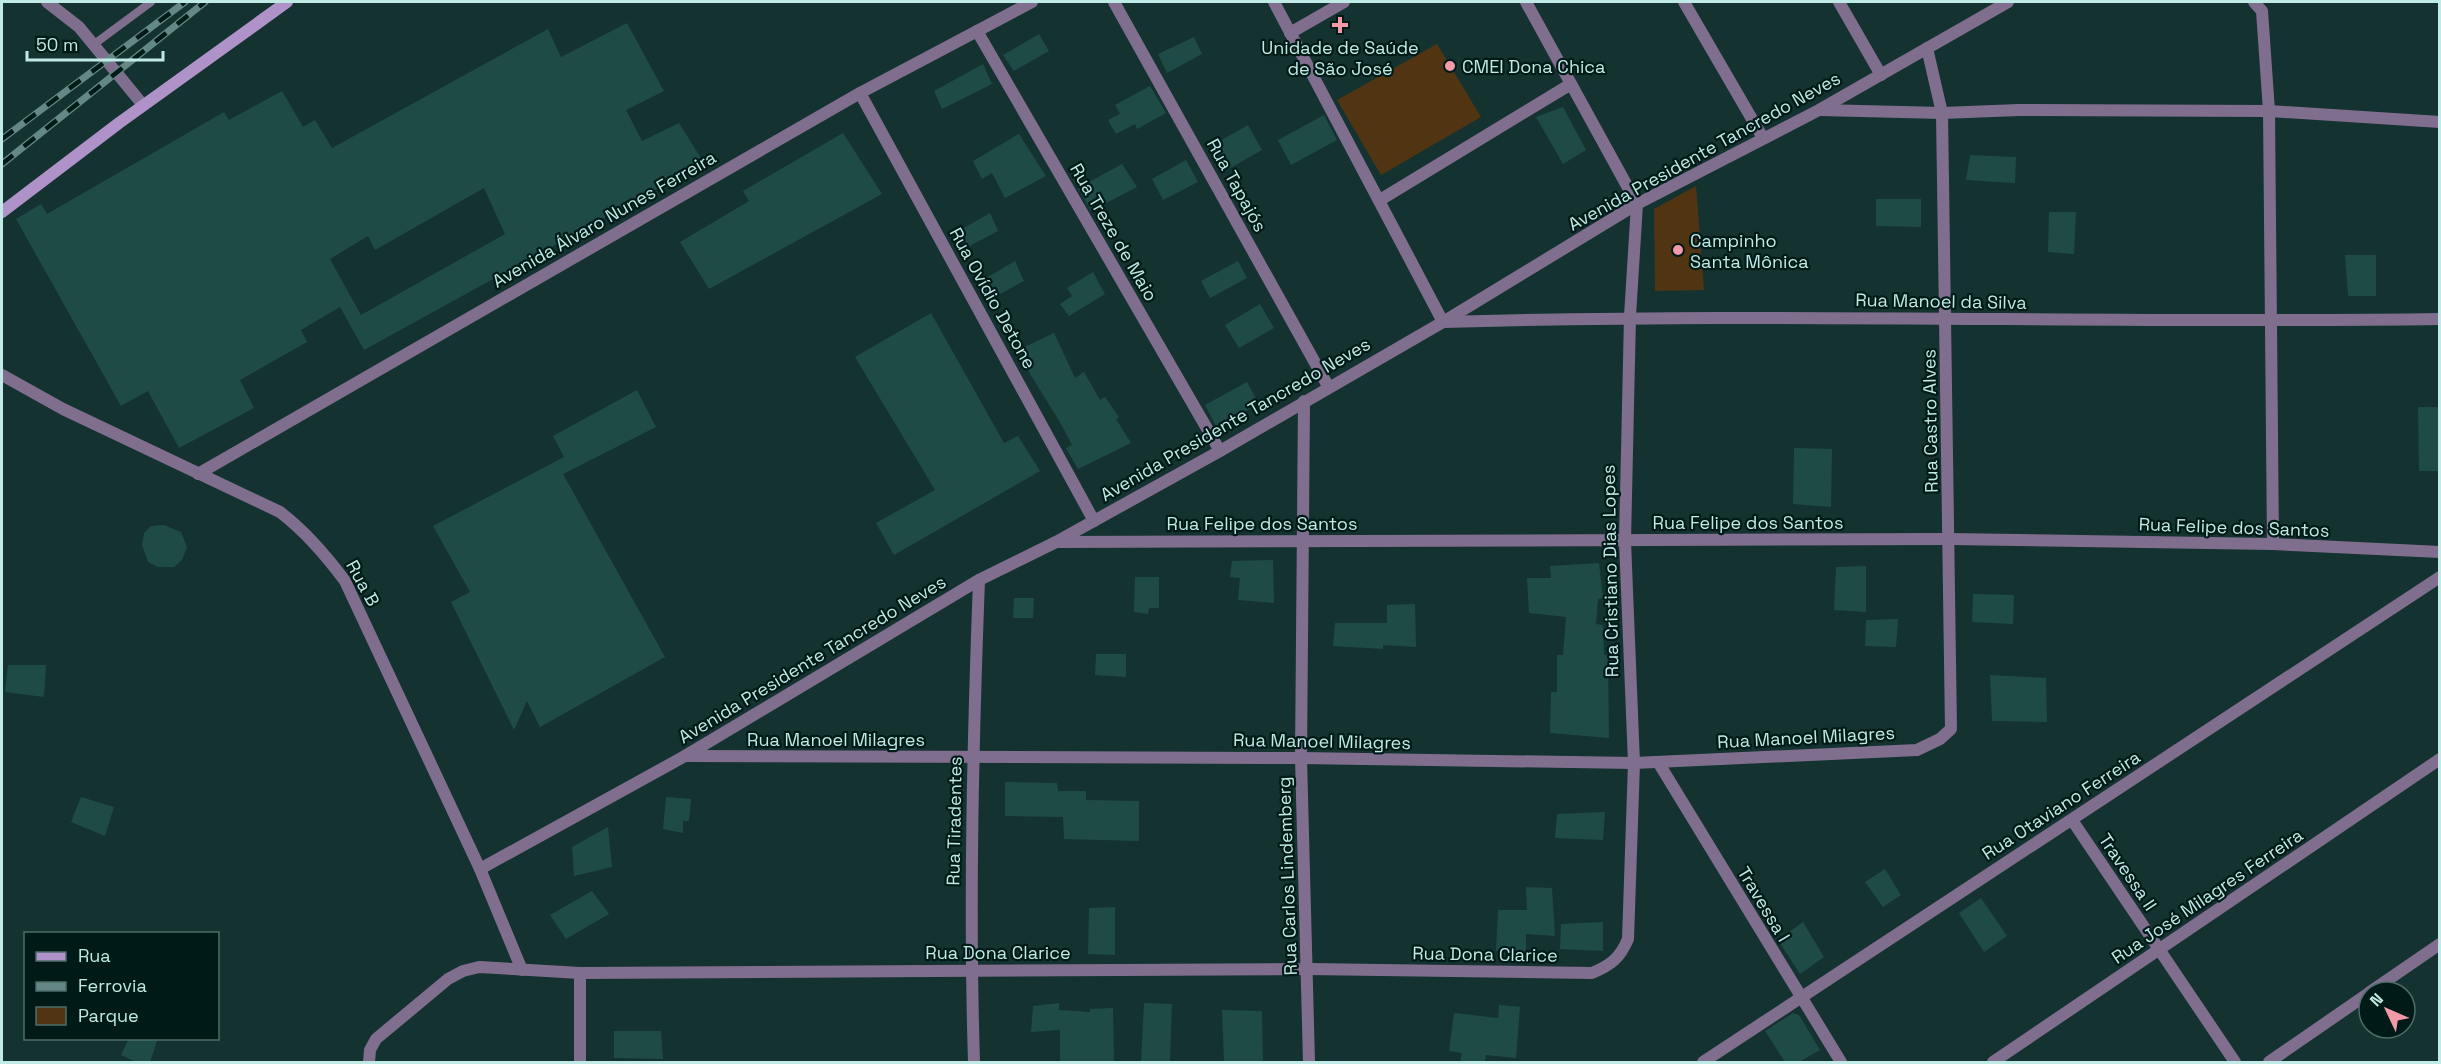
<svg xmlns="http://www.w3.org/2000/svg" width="2441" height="1064" font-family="'Space Grotesk',sans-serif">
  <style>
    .green { fill: #513513 }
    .building { fill: #1f4b47; fill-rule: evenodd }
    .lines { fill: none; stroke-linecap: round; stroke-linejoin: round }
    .lane { stroke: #806e8f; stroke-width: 8 }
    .street { stroke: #806e8f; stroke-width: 12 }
    .secondary { stroke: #af93c8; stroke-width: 12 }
    .rail-casing { stroke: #648885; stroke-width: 7 }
    .rail { stroke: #001a18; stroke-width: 4.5; stroke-dasharray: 14; stroke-linecap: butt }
    .poi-dot { fill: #f39aa9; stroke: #001a18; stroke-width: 2 }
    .labels { text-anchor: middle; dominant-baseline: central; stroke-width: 4.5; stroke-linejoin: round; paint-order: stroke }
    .poi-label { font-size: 18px; fill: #bfeae5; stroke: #001a18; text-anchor: start }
    .street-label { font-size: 18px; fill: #bfeae5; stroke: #001a18 }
  </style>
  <rect width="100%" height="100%" fill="#143230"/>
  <!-- green -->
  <g class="green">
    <path d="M1437,44L1481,117L1381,175L1337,100Z"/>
    <path d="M1696,186L1704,290L1655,291L1654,209Z"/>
  </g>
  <!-- building -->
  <g class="building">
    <path d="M627,23L664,91L626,110L642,141L679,123L704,163L364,350L340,307L301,330L307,342L240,380L254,408L179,448L148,391L121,406L16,219L41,204L47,214L224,112L229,120L282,91L303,127L315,120L332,148L548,29L561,57ZM484,188L505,234L361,315L330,259L368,236L375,250Z"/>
    <path d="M1039,34L1049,51L1014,71L1003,55Z"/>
    <path d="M1194,37L1202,54L1167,73L1158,54Z"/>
    <path d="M983,64L992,84L942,109L934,91Z"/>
    <path d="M1150,86L1166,113L1137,129L1135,124L1116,134L1108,120L1120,114L1115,105Z"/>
    <path d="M1563,107L1586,150L1563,164L1536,117Z"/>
    <path d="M1324,115L1337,140L1291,165L1278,140Z"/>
    <path d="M1248,125L1262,150L1225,171L1211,146Z"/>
    <path d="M843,133L882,194L709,289L680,242L749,201L743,191Z"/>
    <path d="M1019,134L1046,176L1005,198L992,173L982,179L973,161Z"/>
    <path d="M1970,155L2016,157L2015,183L1966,180Z"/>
    <path d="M1186,160L1198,182L1163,200L1152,179Z"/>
    <path d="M1122,164L1137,187L1091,211L1078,188Z"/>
    <path d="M1876,199H1921V227L1876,226Z"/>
    <path d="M2049,212H2076L2074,254L2048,252Z"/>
    <path d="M990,213L998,231L966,248L957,232Z"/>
    <path d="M2345,255H2376V296H2348Z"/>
    <path d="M1015,261L1024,281L987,301L976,284Z"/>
    <path d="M1238,261L1247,278L1210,298L1201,281Z"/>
    <path d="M1093,272L1105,294L1069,316L1060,304L1072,296L1067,288Z"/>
    <path d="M1260,304L1274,328L1239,348L1225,325Z"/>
    <path d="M931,313L1004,443L1018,436L1040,471L894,555L876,523L935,490L855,357Z"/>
    <path d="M1054,333L1075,378L1084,372L1100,400L1105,397L1119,417L1116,419L1131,443L1078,469L1066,448L1072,445L1061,424L1016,351Z"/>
    <path d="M1247,382L1259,404L1216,426L1205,405Z"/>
    <path d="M637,390L656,427L563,474L665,657L540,727L527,701L514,730L451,602L470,592L433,526L564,457L553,436Z"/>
    <path d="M2418,407H2439V471H2419Z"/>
    <path d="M1794,448L1832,449L1831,507L1793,504Z"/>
    <path d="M164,525L181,532L187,547L182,560L174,567H158L148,562L142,545L144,533L151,526Z"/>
    <path d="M1273,560L1274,603L1238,600L1240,578L1230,577L1232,561Z"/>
    <path d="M1599,563L1603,598L1598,599L1596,624L1603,625L1604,655H1608L1609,738L1550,733L1551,692H1557V655H1563L1566,617L1529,613L1527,578H1551L1550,566Z"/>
    <path d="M1866,566V612L1834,610L1836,567Z"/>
    <path d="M1135,577H1159V608H1149L1148,614L1134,612Z"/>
    <path d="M1973,594L2014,595L2013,624L1972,622Z"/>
    <path d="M1014,598H1034L1033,618H1013Z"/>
    <path d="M1415,604L1416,647L1383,645V649L1333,646L1335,623H1387V605Z"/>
    <path d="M1898,619L1896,647L1865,646L1866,620Z"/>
    <path d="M1096,654H1126V677L1095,675Z"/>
    <path d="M8,665H46L44,697L5,692Z"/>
    <path d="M1990,675L2046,678L2047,722L1992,721Z"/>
    <path d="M1005,782L1057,783L1058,791H1086V800L1139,801V841L1064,839L1063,817L1005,816Z"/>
    <path d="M81,797L114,807L105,836L71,822Z"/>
    <path d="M666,797L691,799L689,821H683V833L663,829Z"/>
    <path d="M1605,812L1603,840L1555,838L1557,814Z"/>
    <path d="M608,827L612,867L574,876L572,847Z"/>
    <path d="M1885,869L1901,895L1883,907L1865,882Z"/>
    <path d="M1526,887L1552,888L1555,936L1526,934V953L1496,951L1498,910H1527Z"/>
    <path d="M592,891L609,914L566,939L550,915Z"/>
    <path d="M1981,898L2007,936L1984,952L1959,913Z"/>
    <path d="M1115,907V955L1088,954L1089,908Z"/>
    <path d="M1603,922V951L1560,949L1561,924Z"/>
    <path d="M1803,922L1824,957L1800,974L1778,940Z"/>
    <path d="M1059,1003V1010L1090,1012V1009L1113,1008L1114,1062H1060V1030L1031,1032L1033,1006Z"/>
    <path d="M1144,1003L1172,1004L1170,1062H1141Z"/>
    <path d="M1499,1005L1520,1007L1516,1058L1486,1055L1485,1062H1460L1462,1053L1449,1051L1454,1013L1498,1018Z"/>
    <path d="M1222,1010L1262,1011L1263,1062H1224Z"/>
    <path d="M1793,1013L1799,1015L1820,1050L1799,1062H1785L1765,1031Z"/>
    <path d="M614,1031H661L663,1059L614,1058Z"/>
    <path d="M129,1038H158L150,1062H136L121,1055Z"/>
  </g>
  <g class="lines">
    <!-- lane -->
    <path class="lane" d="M93,45L151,2"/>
    <!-- street -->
    <g class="street">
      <path d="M47,2L79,27L143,105"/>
      <path d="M1114,2L1328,386"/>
      <path d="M1274,2L1443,322C1775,312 2107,324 2440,319"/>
      <path d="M1684,2L1763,138"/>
      <path d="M1839,2L1881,75"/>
      <path d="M977,31L1220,451"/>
      <path d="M1290,33L1344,2"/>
      <path d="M860,93L1094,521"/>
      <path d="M1820,110L1942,113L2019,110L2269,111L2262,11L2254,2"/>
      <path d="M1380,200L1571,84"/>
      <path d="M2,375L63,409L280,512C306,532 325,554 345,581L480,869L522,970"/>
      <path d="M1304,401L1301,758L1309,1062"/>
      <path d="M198,474L860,93L1032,2"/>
      <path d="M1058,542L1950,539L2273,544L2440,552"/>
      <path d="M2273,544L2269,111L2440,122"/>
      <path d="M685,756L1301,758L1634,763L1917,750L1940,739L1951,729L1942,113L1927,48"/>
      <path d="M1658,762L1841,1062"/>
      <path d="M2072,820L2235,1062"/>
      <path d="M480,869L685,756L979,580L1056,542L1220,451L1443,322L1637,204L1819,110L2008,2"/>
      <path d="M2370,992L2440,944"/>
      <path d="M369,1062L370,1050L376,1039L448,979L463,971L479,967L580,973L1308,969L1592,973C1611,965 1620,958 1628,939L1634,763L1625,541L1630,316L1637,204L1526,2"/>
      <path d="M580,1062V973"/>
      <path d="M974,1062C969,902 973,741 979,580"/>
      <path d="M1703,1062L2440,577"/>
      <path d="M1993,1062L2440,759"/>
      <path d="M2269,1062L2369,993"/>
    </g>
    <!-- secondary -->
    <path class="secondary" d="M2,212L119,123L287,2"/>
    <!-- rail casing -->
    <g class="rail-casing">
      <g id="rail">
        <path d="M2,139L185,2"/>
        <path d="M2,164L205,2"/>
      </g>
    </g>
    <!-- rail -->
    <use href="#rail" class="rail"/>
  </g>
  <!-- markers -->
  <g class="poi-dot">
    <path d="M1337 16h6v6h6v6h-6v6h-6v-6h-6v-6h6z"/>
    <circle cx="1450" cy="66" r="6"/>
    <circle cx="1678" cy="250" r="6"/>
  </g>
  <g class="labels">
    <!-- poi labels -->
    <g class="poi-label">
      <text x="1340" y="47" text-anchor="middle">Unidade de Saúde<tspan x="1340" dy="21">de São José</tspan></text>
      <text x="1462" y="66">CMEI Dona Chica</text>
      <text x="1690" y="240">Campinho<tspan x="1690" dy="21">Santa Mônica</tspan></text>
    </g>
    <!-- street labels -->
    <g class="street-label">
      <text transform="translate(1704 151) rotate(-29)">Avenida Presidente Tancredo Neves</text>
      <text transform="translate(1237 185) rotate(61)">Rua Tapajós</text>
      <text transform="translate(604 219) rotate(-30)">Avenida Álvaro Nunes Ferreira</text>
      <text transform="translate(1114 232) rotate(60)">Rua Treze de Maio</text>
      <text transform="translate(993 298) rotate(61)">Rua Ovídio Detone</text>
      <text transform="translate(1941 301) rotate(1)">Rua Manoel da Silva</text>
      <text transform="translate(1235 419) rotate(-30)">Avenida Presidente Tancredo Neves</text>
      <text transform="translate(1930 421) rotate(-91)">Rua Castro Alves</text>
      <text x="1748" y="522">Rua Felipe dos Santos</text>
      <text x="1262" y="523">Rua Felipe dos Santos</text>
      <text transform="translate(2234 527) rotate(2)">Rua Felipe dos Santos</text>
      <text transform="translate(1610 571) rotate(-91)">Rua Cristiano Dias Lopes</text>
      <text transform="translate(363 583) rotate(61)">Rua B</text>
      <text transform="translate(812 659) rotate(-31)">Avenida Presidente Tancredo Neves</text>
      <text transform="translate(1806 737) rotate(-3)">Rua Manoel Milagres</text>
      <text x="836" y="739">Rua Manoel Milagres</text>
      <text transform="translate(1322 741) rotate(1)">Rua Manoel Milagres</text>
      <text transform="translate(2061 805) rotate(-33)">Rua Otaviano Ferreira</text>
      <text transform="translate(954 821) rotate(-89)">Rua Tiradentes</text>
      <text transform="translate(2128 872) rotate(56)">Travessa II</text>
      <text transform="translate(1287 876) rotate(-92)">Rua Carlos Lindemberg</text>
      <text transform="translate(2207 896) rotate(-34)">Rua José Milagres Ferreira</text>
      <text transform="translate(1764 904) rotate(59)">Travessa I</text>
      <text x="998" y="952">Rua Dona Clarice</text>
      <text transform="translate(1485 954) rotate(1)">Rua Dona Clarice</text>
    </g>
  </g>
  <!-- border -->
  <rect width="2441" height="1064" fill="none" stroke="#bfeae5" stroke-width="6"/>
  <!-- legend -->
  <rect x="24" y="932" width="195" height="108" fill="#001a18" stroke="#4c6d6a" stroke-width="1.5"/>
  <rect x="36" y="952" width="30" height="9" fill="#af93c8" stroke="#4c6d6a" stroke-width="1.5"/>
  <text x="78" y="962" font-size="18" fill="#bfeae5">Rua</text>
  <rect x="36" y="982" width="30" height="9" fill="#648885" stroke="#4c6d6a" stroke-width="1.5"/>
  <text x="78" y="992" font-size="18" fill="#bfeae5">Ferrovia</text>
  <rect x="36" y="1007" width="30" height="18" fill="#513513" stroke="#4c6d6a" stroke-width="1.5"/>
  <text x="78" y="1022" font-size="18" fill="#bfeae5">Parque</text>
  <!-- north arrow -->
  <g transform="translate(2387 1010) rotate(314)"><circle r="28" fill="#001a18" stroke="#4c6d6a" stroke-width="1.5"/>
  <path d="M0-4.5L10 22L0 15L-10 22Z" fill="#f39aa9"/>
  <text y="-9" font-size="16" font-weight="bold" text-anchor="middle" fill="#bfeae5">N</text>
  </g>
  <!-- scale -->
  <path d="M27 51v9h136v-9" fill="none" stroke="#bfeae5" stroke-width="3"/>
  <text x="36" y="51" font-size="18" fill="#bfeae5" stroke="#001a18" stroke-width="4.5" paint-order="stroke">50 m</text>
</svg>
